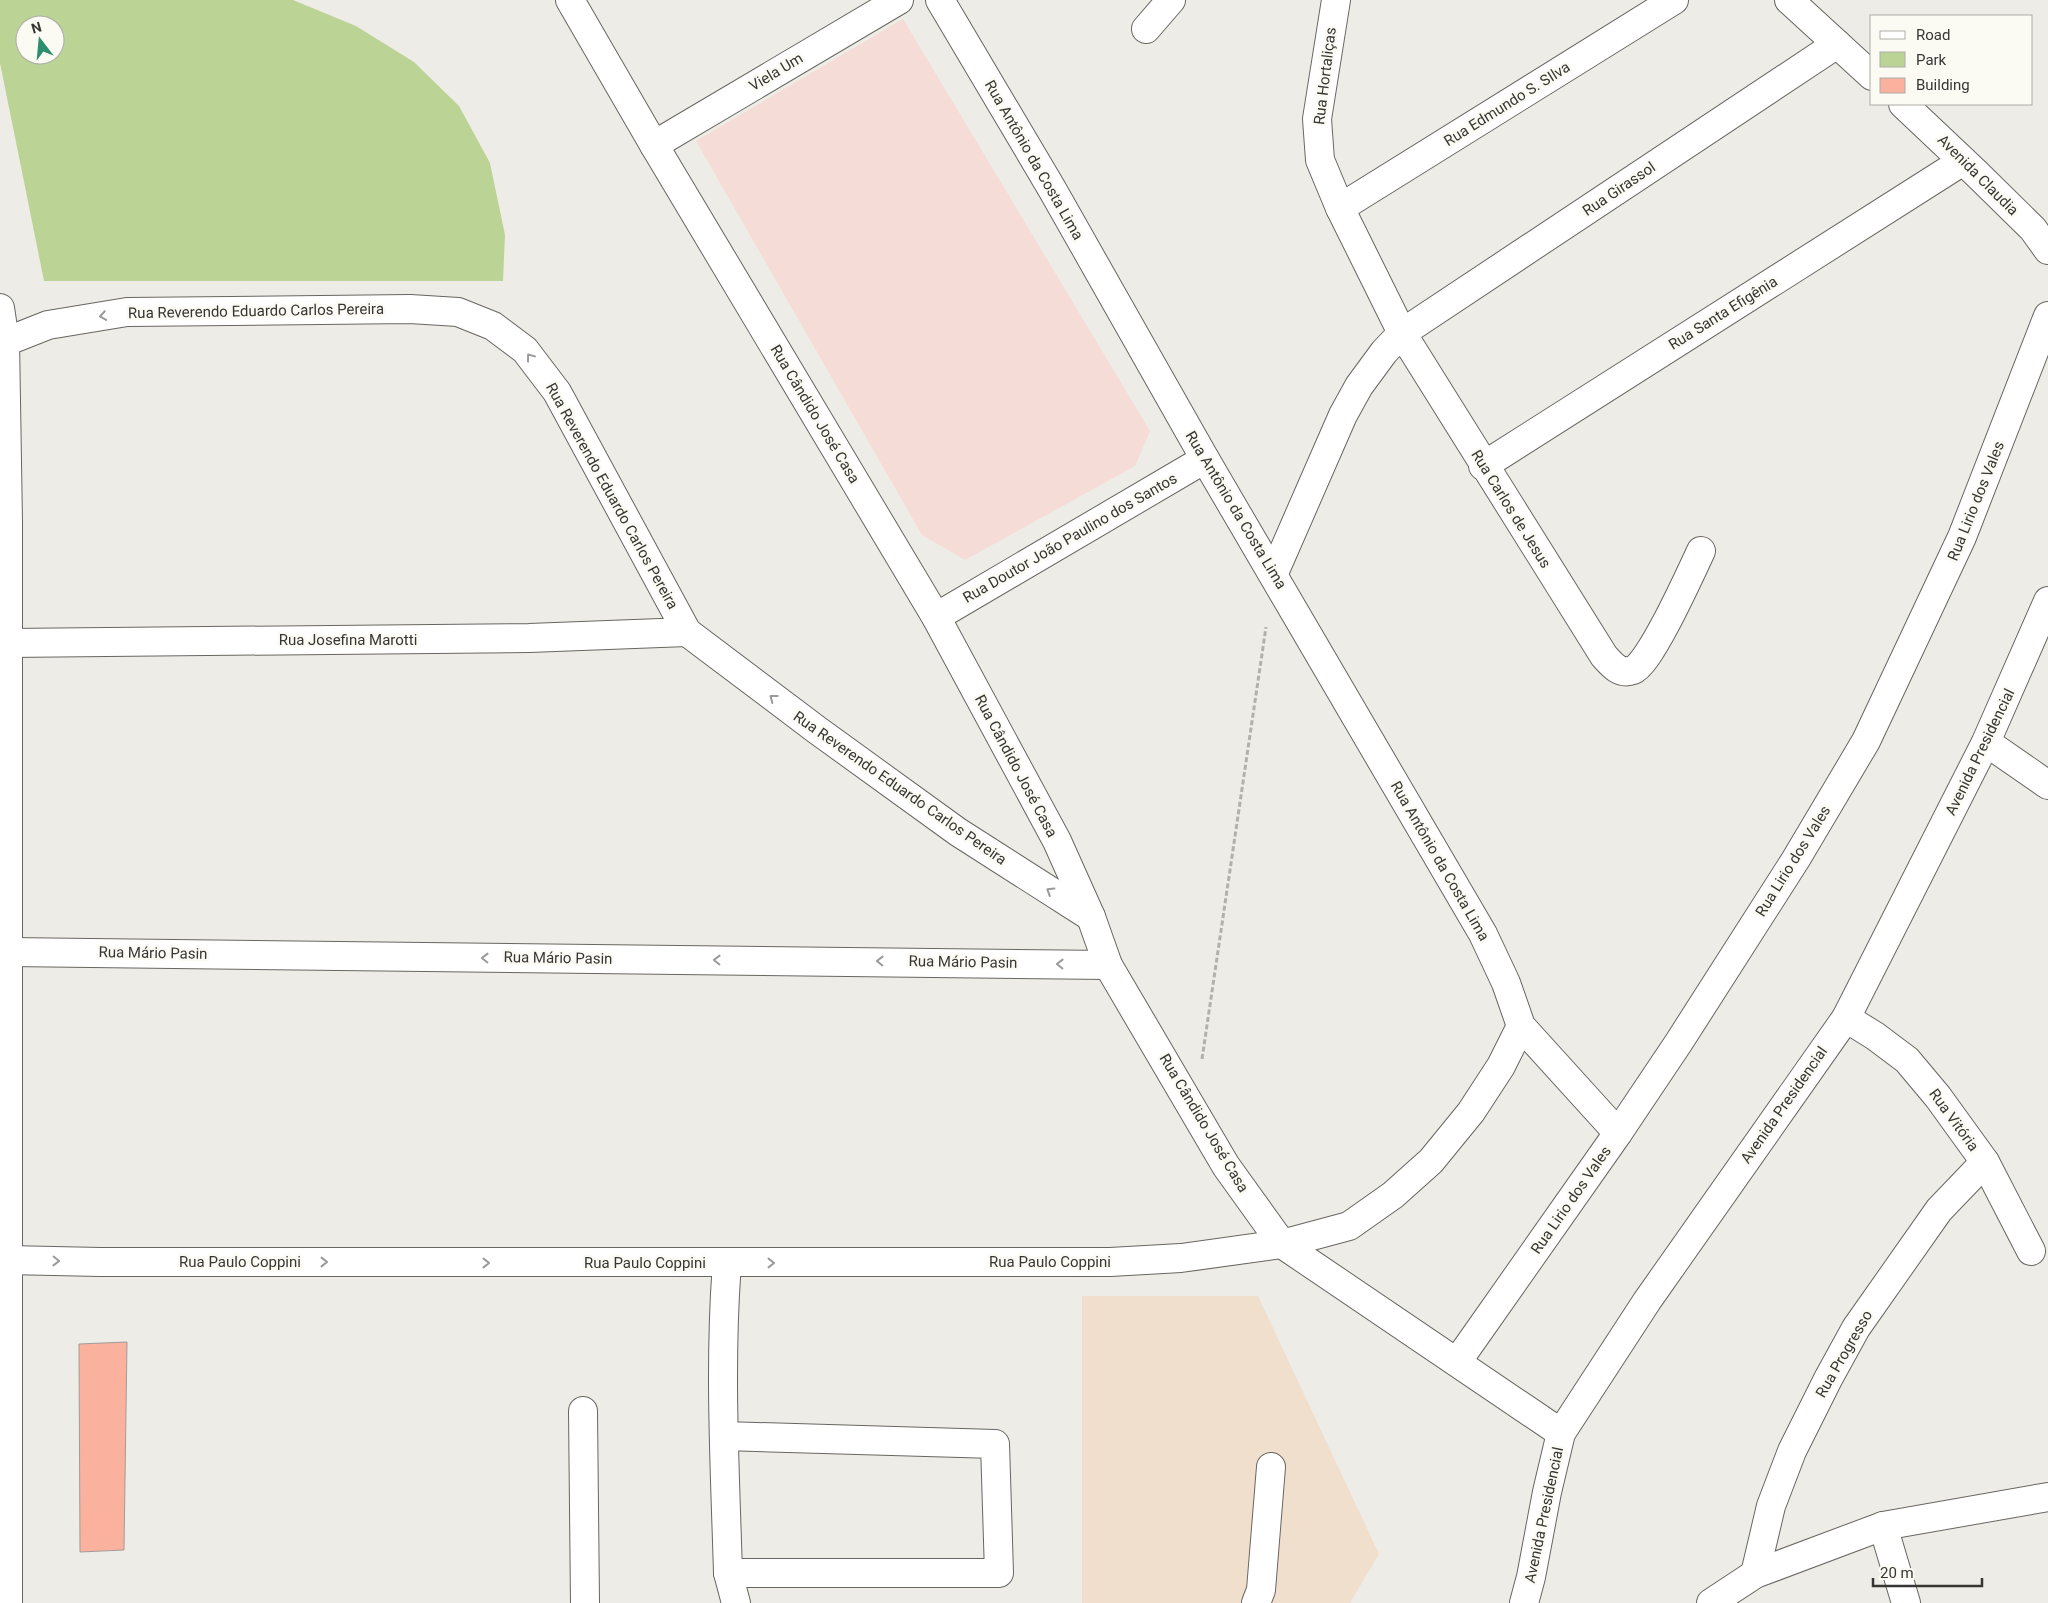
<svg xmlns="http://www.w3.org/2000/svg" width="2048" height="1603" font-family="Roboto,sans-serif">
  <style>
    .education { fill: #f6dcd6 }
    .medical { fill: #f1dfce }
    .green { fill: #bbd495; fill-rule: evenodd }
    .building { fill: #fab19e; stroke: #a29c9a }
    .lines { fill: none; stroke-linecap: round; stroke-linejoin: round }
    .minor-casing { stroke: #686661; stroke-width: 30 }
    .major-casing { stroke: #686661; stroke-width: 30 }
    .path { stroke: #b1b0ab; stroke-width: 3; stroke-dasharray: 5 2.5; stroke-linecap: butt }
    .minor { stroke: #fff; stroke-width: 28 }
    .major { stroke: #fff; stroke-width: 28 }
    .oneway { stroke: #9b9a9a }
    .labels { text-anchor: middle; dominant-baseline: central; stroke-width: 5; stroke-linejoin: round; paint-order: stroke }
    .street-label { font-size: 15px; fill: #373634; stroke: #fbfaf3 }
  </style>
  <rect width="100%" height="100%" fill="#eeece6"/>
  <!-- education -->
  <path class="education" d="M903,19L1150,431L1135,466L965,560L922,535L696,141Z"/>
  <!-- medical -->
  <path class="medical" d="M1082,1296H1258L1379,1554L1350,1603H1082Z"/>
  <!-- green -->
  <path class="green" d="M0,0H293L356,26L414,62L459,106L490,163L505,235L503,281H44L0,63ZM25,25H55V55H25Z"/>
  <!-- building -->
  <path class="building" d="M127,1342L124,1550L80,1552L79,1344Z"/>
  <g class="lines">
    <!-- minor casing -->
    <g class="minor-casing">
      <g id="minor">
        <path d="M570,0L654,145L936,617L1057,841L1091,917L1108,965L1226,1166L1282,1244L1561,1433"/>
        <path d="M940,0L1052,189L1205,459L1483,934L1506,983L1521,1026L1618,1133"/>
        <path d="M1336,0L1317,119L1320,160L1340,208L1402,333L1604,656C1612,665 1620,675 1633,670C1650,664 1691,572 1701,551"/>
        <path d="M1789,0L1872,76"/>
        <path d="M1146,29L1171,0"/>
        <path d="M1903,104L1976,173L2033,229L2048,250"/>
        <path d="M654,145L899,0"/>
        <path d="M1340,208L1674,0"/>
        <path d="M0,344L48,325L127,312L410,309L458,312L493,326L525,350L557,392L687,632L817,730L958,832L1091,917"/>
        <path d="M1483,466L1963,161"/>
        <path d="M1274,573L1343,415L1359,386L1384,352L1402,333L1837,44"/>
        <path d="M936,617L1205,459"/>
        <path d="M8,643L529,638L687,632"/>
        <path d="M1986,742L2048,785"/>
        <path d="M9,952L1108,965"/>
        <path d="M1846,1018L1875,1036L1907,1060L1938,1097L1985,1162L2031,1251"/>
        <path d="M7,1260L100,1262H1110L1181,1258L1282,1244L1349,1226L1393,1195L1431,1161L1471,1112L1501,1066L1521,1026"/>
        <path d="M1457,1362L1618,1133L1679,1042L1796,859L1866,741L1962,537L2048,316"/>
        <path d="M583,1411L585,1603"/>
        <path d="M724,1436L995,1444L999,1573H728C725,1470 719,1366 727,1263"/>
        <path d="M1883,1526L1906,1603"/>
        <path d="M728,1573L736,1603"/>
        <path d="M1755,1574L1771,1506L1792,1451L1828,1379L1856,1328L1939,1210L1985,1162"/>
        <path d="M1256,1603L1261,1590L1271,1467"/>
        <path d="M1524,1603L1531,1577L1547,1492L1561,1433L1647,1301L1846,1018L1986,742L2048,601"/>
        <path d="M1711,1603L1755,1574L1883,1526L2048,1497"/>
      </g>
    </g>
    <!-- major casing -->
    <g class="major-casing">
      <path id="major" d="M0,308L5,341L8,522V1603"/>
    </g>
    <!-- path -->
    <path class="path" d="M1202,1059L1266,627"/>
    <!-- minor -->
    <use href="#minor" class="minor"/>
    <!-- major -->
    <use href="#major" class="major"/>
  </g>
  <!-- one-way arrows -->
  <defs><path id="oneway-chevron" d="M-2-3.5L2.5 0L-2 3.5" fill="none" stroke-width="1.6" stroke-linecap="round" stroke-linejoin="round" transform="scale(1.25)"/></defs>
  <g class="oneway">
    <use href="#oneway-chevron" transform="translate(103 316) rotate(171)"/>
    <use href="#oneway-chevron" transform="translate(530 357) rotate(-127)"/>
    <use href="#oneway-chevron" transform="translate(773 698) rotate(-143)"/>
    <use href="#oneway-chevron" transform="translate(1050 891) rotate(-148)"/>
    <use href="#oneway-chevron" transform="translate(485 958) rotate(-179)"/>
    <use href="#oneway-chevron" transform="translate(717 960) rotate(-179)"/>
    <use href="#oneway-chevron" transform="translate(880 961) rotate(-179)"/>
    <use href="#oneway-chevron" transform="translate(1060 964) rotate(-179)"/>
    <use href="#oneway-chevron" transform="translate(56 1261) rotate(1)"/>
    <use href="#oneway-chevron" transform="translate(324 1262)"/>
    <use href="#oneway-chevron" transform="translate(486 1263)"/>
    <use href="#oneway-chevron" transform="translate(771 1263)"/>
  </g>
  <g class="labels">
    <!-- street labels -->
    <g class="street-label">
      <text transform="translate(776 72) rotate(-31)">Viela Um</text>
      <text transform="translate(1325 76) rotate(-83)">Rua Hortaliças</text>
      <text transform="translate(1507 104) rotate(-32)">Rua Edmundo S. SIlva</text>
      <text transform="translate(1034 160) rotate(60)">Rua Antônio da Costa Lima</text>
      <text transform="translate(1978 175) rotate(45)">Avenida Claudia</text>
      <text transform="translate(1619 189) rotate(-34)">Rua Girassol</text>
      <text transform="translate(256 311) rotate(-1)">Rua Reverendo Eduardo Carlos Pereira</text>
      <text transform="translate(1723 313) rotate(-32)">Rua Santa Efigênia</text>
      <text transform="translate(815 414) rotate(59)">Rua Cândido José Casa</text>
      <text transform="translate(612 496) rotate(61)">Rua Reverendo Eduardo Carlos Pereira</text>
      <text transform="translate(1976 501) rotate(-68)">Rua Lirio dos Vales</text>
      <text transform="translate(1511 509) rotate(58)">Rua Carlos de Jesus</text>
      <text transform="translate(1236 510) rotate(59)">Rua Antônio da Costa Lima</text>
      <text transform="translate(1070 538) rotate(-30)">Rua Doutor João Paulino dos Santos</text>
      <text x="348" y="640">Rua Josefina Marotti</text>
      <text transform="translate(1980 752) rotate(-64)">Avenida Presidencial</text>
      <text transform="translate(1016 766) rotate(62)">Rua Cândido José Casa</text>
      <text transform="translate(900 788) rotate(35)">Rua Reverendo Eduardo Carlos Pereira</text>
      <text transform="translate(1440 861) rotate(60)">Rua Antônio da Costa Lima</text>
      <text transform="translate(1793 861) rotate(-58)">Rua Lirio dos Vales</text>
      <text transform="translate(153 953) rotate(1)">Rua Mário Pasin</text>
      <text transform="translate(558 958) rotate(1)">Rua Mário Pasin</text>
      <text transform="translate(963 962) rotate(1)">Rua Mário Pasin</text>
      <text transform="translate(1784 1105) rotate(-55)">Avenida Presidencial</text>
      <text transform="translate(1954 1120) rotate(54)">Rua Vitória</text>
      <text transform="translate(1204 1123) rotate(59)">Rua Cândido José Casa</text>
      <text transform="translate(1571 1200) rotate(-55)">Rua Lirio dos Vales</text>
      <text x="240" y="1262">Rua Paulo Coppini</text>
      <text x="1050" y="1262">Rua Paulo Coppini</text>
      <text x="645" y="1263">Rua Paulo Coppini</text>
      <text transform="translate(1844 1354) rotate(-60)">Rua Progresso</text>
      <text transform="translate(1544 1515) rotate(-78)">Avenida Presidencial</text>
    </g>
  </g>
  <!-- legend -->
  <rect x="1870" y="15" width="162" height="90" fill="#fbfaf3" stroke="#adaca7"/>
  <rect x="1880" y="31" width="25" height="8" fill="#ffffff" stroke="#adaca7"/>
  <text x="1916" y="40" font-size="15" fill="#373634">Road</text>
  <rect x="1880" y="52" width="25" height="15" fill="#bbd495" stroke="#adaca7"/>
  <text x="1916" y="65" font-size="15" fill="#373634">Park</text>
  <rect x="1880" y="78" width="25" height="15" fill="#fab19e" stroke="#adaca7"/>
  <text x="1916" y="90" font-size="15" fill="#373634">Building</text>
  <!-- north arrow -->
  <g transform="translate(40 40) rotate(344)"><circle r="24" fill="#fbfaf3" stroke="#adaca7"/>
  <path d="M0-4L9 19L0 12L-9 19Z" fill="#2b8f6b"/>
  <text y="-8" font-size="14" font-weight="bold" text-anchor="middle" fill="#373634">N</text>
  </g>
  <!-- scale -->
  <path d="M1873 1578v8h109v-8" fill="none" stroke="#373634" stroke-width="2.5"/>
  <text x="1880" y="1578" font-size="15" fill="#373634" stroke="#fbfaf3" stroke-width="4" paint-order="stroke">20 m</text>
</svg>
